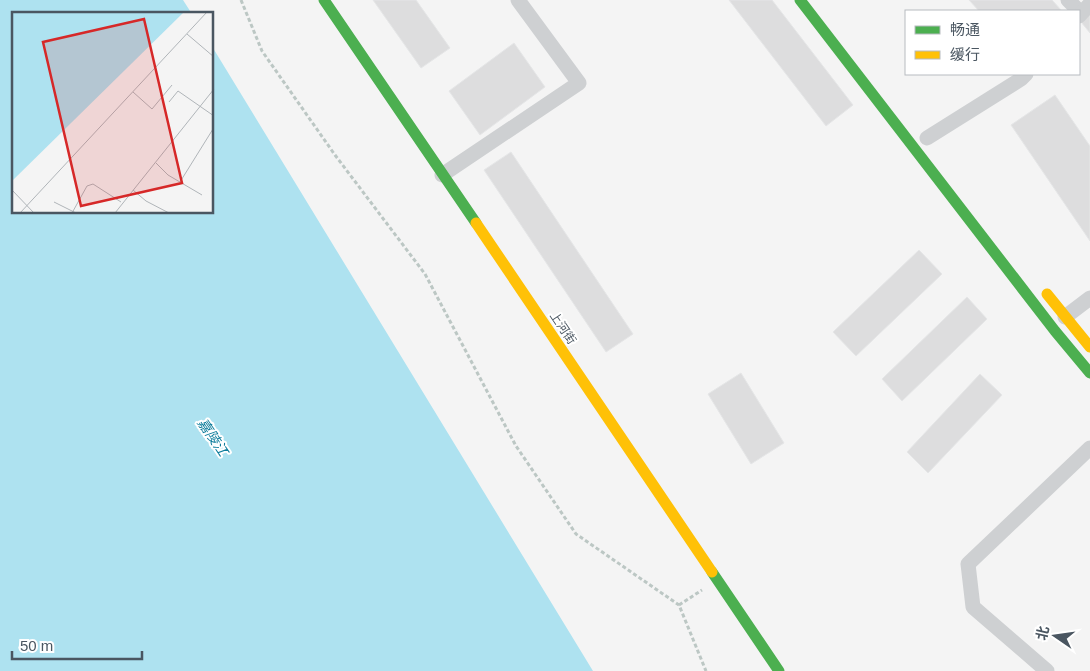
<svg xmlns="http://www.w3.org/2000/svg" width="1090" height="671" font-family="Arial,'Noto Sans SC',sans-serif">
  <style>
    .water { fill: #aee2f0 }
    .building { fill: #ddddde; stroke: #e5e6e7 }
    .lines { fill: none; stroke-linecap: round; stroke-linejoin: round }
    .path { stroke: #bcc7c4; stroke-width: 3; stroke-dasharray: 4 2.5; stroke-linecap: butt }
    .street { stroke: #ced0d2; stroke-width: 15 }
    .fast { stroke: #4caf50; stroke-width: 11 }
    .slow { stroke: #ffc107; stroke-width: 11 }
    .labels { text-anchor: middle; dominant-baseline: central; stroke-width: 4; stroke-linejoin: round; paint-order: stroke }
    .street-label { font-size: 12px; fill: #4a5661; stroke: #fff }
    .water-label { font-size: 14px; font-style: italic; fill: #0c7c9b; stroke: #fff }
    .inset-road { fill: none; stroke: #b0b5b9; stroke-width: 1 }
    .view { fill: #d62828; fill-opacity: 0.15; stroke: #d62828; stroke-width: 2.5 }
    .inset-edge { fill: none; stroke: #4a5661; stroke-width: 2.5 }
  </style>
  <rect width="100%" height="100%" fill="#f4f4f4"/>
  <!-- water -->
  <path class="water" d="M0,0H183L192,14H14V212H212L213,48L593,671H0Z"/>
  <!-- building -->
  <g class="building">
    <path d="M373,0H416L450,48L421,68Z"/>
    <path d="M729,0H772L853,105L826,126Z"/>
    <path d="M969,0H1052L1062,11H979Z"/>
    <path d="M1090,14V33L1081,22Z"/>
    <path d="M514,43L545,87L480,135L449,91Z"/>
    <path d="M1055,95L1090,146V241L1011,125Z"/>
    <path d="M511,152L633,334L606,352L484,170Z"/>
    <path d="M919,250L942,274L856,356L833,332Z"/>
    <path d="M967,297L987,319L902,401L882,379Z"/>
    <path d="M741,373L784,443L751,464L708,394Z"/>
    <path d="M980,374L1002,395L928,473L907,452Z"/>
  </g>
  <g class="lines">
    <!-- path -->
    <g class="path">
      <path d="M241,0L262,51L335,155L425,274L516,446L576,534L679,605L706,671"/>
      <path d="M679,605L702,590"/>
    </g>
    <!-- street -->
    <g class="street">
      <path d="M1068,0L1079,11"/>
      <path d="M1079,16L1090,4"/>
      <path d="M927,138L1021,79L1026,74"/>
      <path d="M442,175L579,83L518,0"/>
      <path d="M1065,317L1090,298"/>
      <path d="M1047,671L973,607L968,564L1090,448"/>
    </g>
    <!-- fast -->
    <g class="fast">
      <path d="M324,0L476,223"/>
      <path d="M800,0L1055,331L1090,373"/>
      <path d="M712,572L779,671"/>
    </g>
    <!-- slow -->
    <g class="slow">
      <path d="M476,223L712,572"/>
      <path d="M1047,294L1090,347"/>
    </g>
  </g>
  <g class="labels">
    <!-- street labels -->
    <g class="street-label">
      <text transform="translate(563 328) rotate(56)">上河街</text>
    </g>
    <!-- water labels -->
    <g class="water-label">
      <text transform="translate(213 437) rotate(56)">嘉陵江</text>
    </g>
  </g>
  <!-- overview -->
  <g transform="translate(12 12)">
    <rect width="201" height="201" fill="#f4f4f4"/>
    <path d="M0,0H172L0,169Z" fill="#aee2f0"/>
    <path class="inset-road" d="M175,22L202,45M121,80L140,97L160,73M157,90L166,79L202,104M144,151L156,163L190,183M168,170L201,117M0,178L22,201M121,178L134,189L157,201M42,190L64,201M8,201L195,0M60,201L75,174L81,172L109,190M103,201L202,77"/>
    <path class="view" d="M132,7L170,171L69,194L31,30Z"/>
    <rect width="201" height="201" class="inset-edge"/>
  </g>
  <!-- legend -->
  <rect x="905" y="10" width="175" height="65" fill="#ffffff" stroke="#b7bbc0"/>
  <rect x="915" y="26" width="25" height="8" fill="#4caf50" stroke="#b7bbc0"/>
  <text x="950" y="35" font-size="15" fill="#4a5661">畅通</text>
  <rect x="915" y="51" width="25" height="8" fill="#ffc107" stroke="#b7bbc0"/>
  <text x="950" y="60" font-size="15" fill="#4a5661">缓行</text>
  <!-- north arrow -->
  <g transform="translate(1055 636) rotate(283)" stroke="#ffffff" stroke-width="4" paint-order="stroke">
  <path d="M0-4L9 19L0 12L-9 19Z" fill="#4a5661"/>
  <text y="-8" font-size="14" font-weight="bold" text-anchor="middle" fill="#4a5661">北</text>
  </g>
  <!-- scale -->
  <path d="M12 651v8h130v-8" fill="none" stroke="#4a5661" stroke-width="2.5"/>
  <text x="20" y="651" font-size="15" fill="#4a5661" stroke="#ffffff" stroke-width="4" paint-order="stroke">50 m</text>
</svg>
